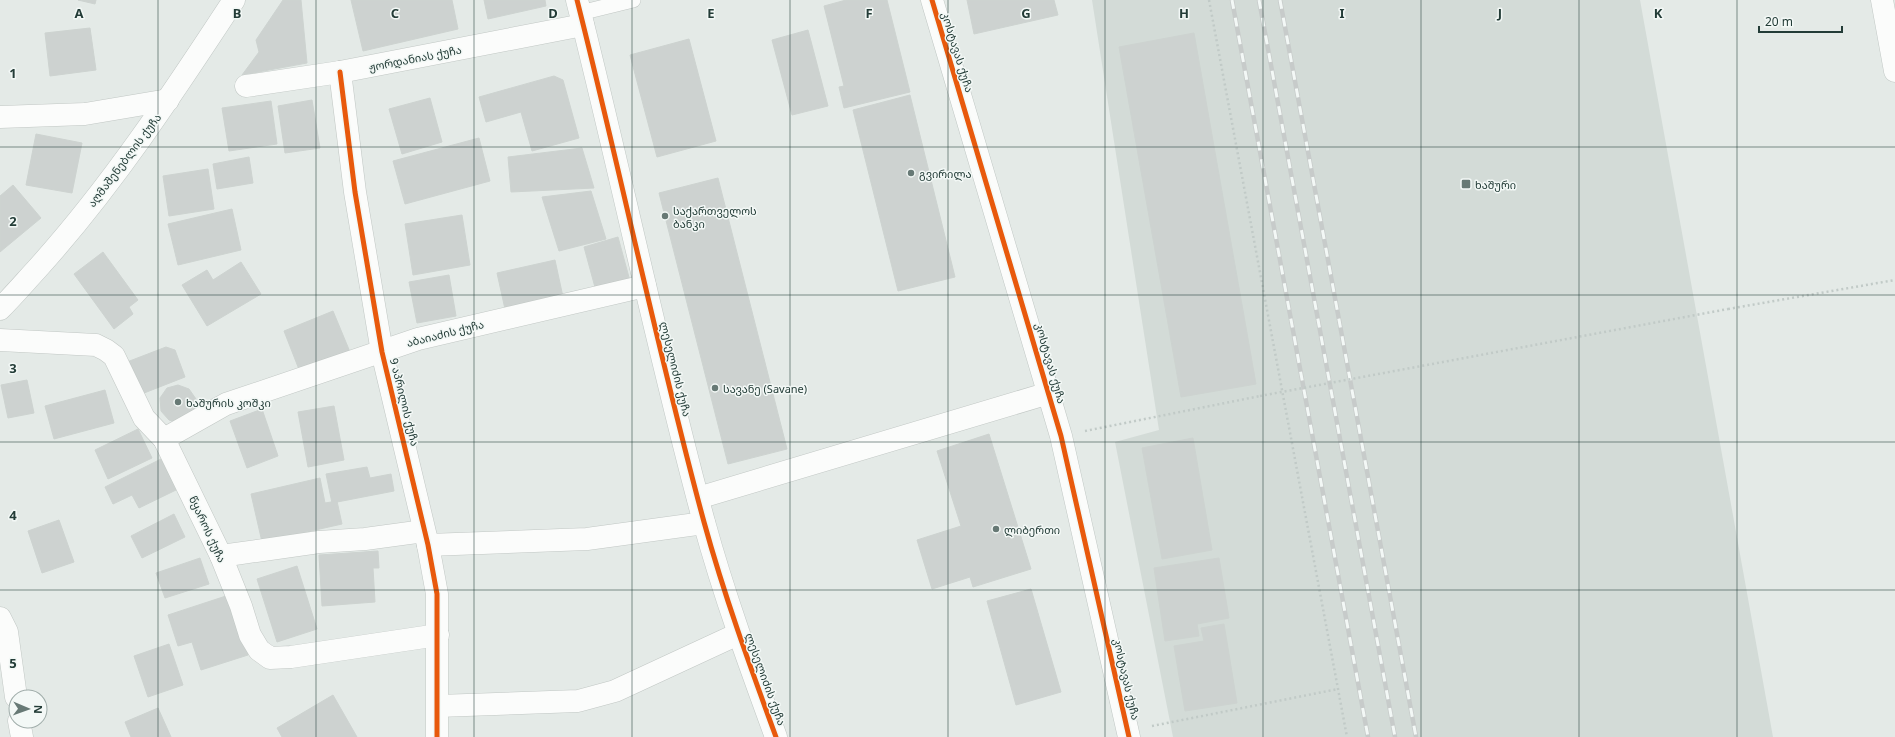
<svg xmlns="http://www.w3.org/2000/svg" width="1895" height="737" font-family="'Noto Sans','Noto Sans Georgian',sans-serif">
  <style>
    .built { fill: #d3dbd7 }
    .building { fill: #cdd2d0; stroke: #cdd3d0 }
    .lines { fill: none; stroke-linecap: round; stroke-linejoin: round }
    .lane-casing { stroke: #c1c7c4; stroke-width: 16 }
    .street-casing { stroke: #c1c7c4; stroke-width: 23 }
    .secondary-casing { stroke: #c0c7c4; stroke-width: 23 }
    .path { stroke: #c1cac7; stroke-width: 2.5; stroke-dasharray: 2 3; stroke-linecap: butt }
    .lane { stroke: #fbfcfb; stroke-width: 15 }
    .street { stroke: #fbfcfb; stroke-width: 22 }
    .secondary { stroke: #fbfcfb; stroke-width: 22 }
    .rail-casing { stroke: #c7cbca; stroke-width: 4.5 }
    .rail { stroke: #f3f8f6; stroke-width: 3; stroke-dasharray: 9; stroke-linecap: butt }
    .path-bridge { stroke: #c1cac7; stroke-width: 2.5; stroke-dasharray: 2 3; stroke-linecap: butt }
    .cycleway-casing { stroke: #f3f8f6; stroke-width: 8 }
    .cycleway { stroke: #e8590c; stroke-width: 5 }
    .grid { fill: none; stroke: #233c37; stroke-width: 1; stroke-opacity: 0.55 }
    .poi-dot { fill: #677975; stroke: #f3f8f6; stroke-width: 1.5 }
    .labels { text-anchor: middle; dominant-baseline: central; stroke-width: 3; stroke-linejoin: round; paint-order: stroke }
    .street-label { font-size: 11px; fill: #233c37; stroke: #f3f8f6 }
    .poi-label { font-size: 11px; fill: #233c37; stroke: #f3f8f6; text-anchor: start }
    .grid-label { font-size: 13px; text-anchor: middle; font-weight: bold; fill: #233c37; stroke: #f3f8f6; stroke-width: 3; stroke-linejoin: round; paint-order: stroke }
  </style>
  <rect width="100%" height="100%" fill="#e4eae7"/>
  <!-- built -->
  <path class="built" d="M1092,0H1640L1773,737H1173L1115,442L1159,430Z"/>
  <!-- building -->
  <g class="building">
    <path d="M78,0H96L95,4Z"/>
    <path d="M283,0H301L307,63L242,75L259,52L256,40Z"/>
    <path d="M351,0H452L458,29L363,51Z"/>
    <path d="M484,0H545L546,6L488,19Z"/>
    <path d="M846,0H887L910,92L844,108L839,87L844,86L824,6Z"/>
    <path d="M967,0H1054L1058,15L974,34Z"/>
    <path d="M90,28L96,70L50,76L45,33Z"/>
    <path d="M808,30L828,106L792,115L772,40Z"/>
    <path d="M1194,33L1256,384L1181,397L1119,47Z"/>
    <path d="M689,39L716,141L657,157L630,55Z"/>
    <path d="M554,76L563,80L579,138L532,151L521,112L486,122L479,97Z"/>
    <path d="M910,95L955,277L898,291L853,110Z"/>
    <path d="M430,98L442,142L402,154L389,109Z"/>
    <path d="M312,100L320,148L285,153L278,106Z"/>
    <path d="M271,101L277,144L229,151L222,108Z"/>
    <path d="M36,134L82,143L72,193L26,185Z"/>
    <path d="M479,138L490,181L405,204L393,161Z"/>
    <path d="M582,148L594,188L511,192L508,157Z"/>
    <path d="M249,157L253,183L217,189L213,164Z"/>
    <path d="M208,169L214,209L169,216L163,176Z"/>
    <path d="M718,178L787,449L728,464L659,193Z"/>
    <path d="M13,185L41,218L0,252V196Z"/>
    <path d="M591,191L606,239L559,251L542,197Z"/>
    <path d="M232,209L241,250L178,265L168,224Z"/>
    <path d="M462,215L470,265L413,275L405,224Z"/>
    <path d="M618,237L630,281L596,291L584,247Z"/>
    <path d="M103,252L138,300L129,307L133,314L114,329L74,274Z"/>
    <path d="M555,260L563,297L505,309L497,273Z"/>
    <path d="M241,262L261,294L207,326L182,285L207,270L213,280Z"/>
    <path d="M449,275L456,316L417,323L409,282Z"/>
    <path d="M333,311L350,352L300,372L284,331Z"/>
    <path d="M166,347L175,350L185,377L139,395L127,362Z"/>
    <path d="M27,380L34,413L8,418L1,385Z"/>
    <path d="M178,385L189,389L196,399L197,405L195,411L175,422L169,420L161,411L160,398L167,388Z"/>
    <path d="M105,390L114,423L54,439L45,406Z"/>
    <path d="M334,406L344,460L308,467L298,412Z"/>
    <path d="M262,409L278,456L247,468L230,421Z"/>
    <path d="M138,429L152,458L108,479L95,450Z"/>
    <path d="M989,434L1031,569L973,587L970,577L932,589L917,540L961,526L937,451Z"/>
    <path d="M1193,438L1212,550L1162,559L1142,448Z"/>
    <path d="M161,459L176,490L139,508L132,495L113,504L105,487Z"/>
    <path d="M367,467L370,478L391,474L394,491L332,503L326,474Z"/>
    <path d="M320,478L325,503L337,501L342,524L262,542L251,494Z"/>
    <path d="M174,514L185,537L142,558L131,536Z"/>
    <path d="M59,520L74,562L42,573L28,531Z"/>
    <path d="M378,551L379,568H373L375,602L322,606L319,555Z"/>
    <path d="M200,558L209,584L165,598L156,573Z"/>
    <path d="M1219,558L1229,618L1197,624L1199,636L1165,641L1154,568Z"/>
    <path d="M297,566L317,629L277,642L257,579Z"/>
    <path d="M1031,589L1061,692L1016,705L987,601Z"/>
    <path d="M229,595L248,655L201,670L192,642L178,646L168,615Z"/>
    <path d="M1224,624L1237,703L1185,711L1174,646L1204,641L1201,628Z"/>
    <path d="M169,644L183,685L148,697L134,656Z"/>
    <path d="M333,695L357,737H282L277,728Z"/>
    <path d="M158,708L171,737H131L125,722Z"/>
  </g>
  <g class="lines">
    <!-- lane casing -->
    <g class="lane-casing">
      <path id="lane" d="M580,13L633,0"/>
    </g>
    <!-- street casing -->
    <g class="street-casing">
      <g id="street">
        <path d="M340,72L355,192L382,352L428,545L437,594V737"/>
        <path d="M246,86L340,72L583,25"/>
        <path d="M0,117L85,114L168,100"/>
        <path d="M0,340L96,345L106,350L114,356L144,418L164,439L221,556L241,606L250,635L259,650L270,658L291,657L438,635"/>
        <path d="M164,439L226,404L418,339L645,286"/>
        <path d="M698,498L1049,393"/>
        <path d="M428,545L587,539L704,523"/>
        <path d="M221,556L319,542L365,539L424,531"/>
        <path d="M0,618L7,632L16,697"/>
        <path d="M438,706L578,701L615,691L738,634"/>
        <path d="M19,721L22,737"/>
      </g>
    </g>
    <!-- secondary casing -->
    <g class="secondary-casing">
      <g id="secondary">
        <path d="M577,0C621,174 657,349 704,522C724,595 750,666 776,737"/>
        <path d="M932,0L1061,436L1129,737"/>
        <path d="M1882,0L1895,71"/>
        <path d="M0,309C13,296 25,282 37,269C112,186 173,93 234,0"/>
      </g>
    </g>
    <!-- path -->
    <g class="path">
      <path d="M1209,0L1347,737"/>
      <path d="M1728,309L1895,280"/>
      <path d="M1085,431L1260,396"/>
      <path d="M1152,726L1338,689"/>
    </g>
    <!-- lane -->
    <use href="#lane" class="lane"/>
    <!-- street -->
    <use href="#street" class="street"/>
    <!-- secondary -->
    <use href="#secondary" class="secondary"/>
    <!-- rail casing -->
    <g class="rail-casing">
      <g id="rail">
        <path d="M1232,0L1368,737"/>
        <path d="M1259,0L1395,737"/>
        <path d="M1280,0L1416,737"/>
      </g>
    </g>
    <!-- rail -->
    <use href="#rail" class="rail"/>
    <!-- path-bridge -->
    <path class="path-bridge" d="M1260,396L1728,309"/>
    <!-- cycleway casing -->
    <g class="cycleway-casing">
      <g id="cycleway">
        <path d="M577,0C621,174 657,349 704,522C724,595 750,666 776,737"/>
        <path d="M932,0L1061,436L1129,737"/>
        <path d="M340,72L355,192L382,352L428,545L437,594V737"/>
      </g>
    </g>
    <!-- cycleway -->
    <use href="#cycleway" class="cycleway"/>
  </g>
  <!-- grid -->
  <path class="grid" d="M158,0V737M316,0V737M474,0V737M632,0V737M790,0V737M948,0V737M1105,0V737M1263,0V737M1421,0V737M1579,0V737M1737,0V737M0,147H1895M0,295H1895M0,442H1895M0,590H1895"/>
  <!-- markers -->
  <g class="poi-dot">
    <circle cx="911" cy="173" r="4"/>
    <rect x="1461" y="179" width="10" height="10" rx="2"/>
    <circle cx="665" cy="216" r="4"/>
    <circle cx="715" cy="388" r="4"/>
    <circle cx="178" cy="402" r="4"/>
    <circle cx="996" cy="529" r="4"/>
  </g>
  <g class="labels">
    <!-- street labels -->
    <g class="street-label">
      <text transform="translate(958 52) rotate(73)">კოსტავას ქუჩა</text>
      <text transform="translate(415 58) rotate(-11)">ჟორდანიას ქუჩა</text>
      <text transform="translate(124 160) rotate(-53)">აღმაშენებლის ქუჩა</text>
      <text transform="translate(445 333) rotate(-14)">აბაიაძის ქუჩა</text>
      <text transform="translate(1051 363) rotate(74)">კოსტავას ქუჩა</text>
      <text transform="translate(676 369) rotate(76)">ლესელიძის ქუჩა</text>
      <text transform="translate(405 402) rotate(76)">9 აპრილის ქუჩა</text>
      <text transform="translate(208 529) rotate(65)">წყაროს ქუჩა</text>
      <text transform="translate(766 679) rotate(70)">ლესელიძის ქუჩა</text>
      <text transform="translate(1127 679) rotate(77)">კოსტავას ქუჩა</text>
    </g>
    <!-- poi labels -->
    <g class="poi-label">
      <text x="919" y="173">გვირილა</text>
      <text x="1475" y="184">ხაშური</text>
      <text x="673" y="210">საქართველოს<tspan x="673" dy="13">ბანკი</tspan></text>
      <text x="723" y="388">სავანე (Savane)</text>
      <text x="186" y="402">ხაშურის კოშკი</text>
      <text x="1004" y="529">ლიბერთი</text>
    </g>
  </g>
  <g class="grid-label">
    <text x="79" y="18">A</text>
    <text x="237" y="18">B</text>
    <text x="395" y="18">C</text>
    <text x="553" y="18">D</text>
    <text x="711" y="18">E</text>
    <text x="869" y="18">F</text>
    <text x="1026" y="18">G</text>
    <text x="1184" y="18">H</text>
    <text x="1342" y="18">I</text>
    <text x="1500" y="18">J</text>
    <text x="1658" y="18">K</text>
    <text x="13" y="78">1</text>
    <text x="13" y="226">2</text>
    <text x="13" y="373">3</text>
    <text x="13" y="520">4</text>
    <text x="13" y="668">5</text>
  </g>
  <!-- north arrow -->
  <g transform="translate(28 709) rotate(92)"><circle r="19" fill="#f3f8f6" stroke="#a0adaa"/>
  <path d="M0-3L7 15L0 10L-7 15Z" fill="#677975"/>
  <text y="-6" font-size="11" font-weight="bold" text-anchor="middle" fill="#233c37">N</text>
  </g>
  <!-- scale -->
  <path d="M1759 26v6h83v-6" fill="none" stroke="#233c37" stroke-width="2"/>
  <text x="1765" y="26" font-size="12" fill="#233c37" stroke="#f3f8f6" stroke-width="3" paint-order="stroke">20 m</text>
</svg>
